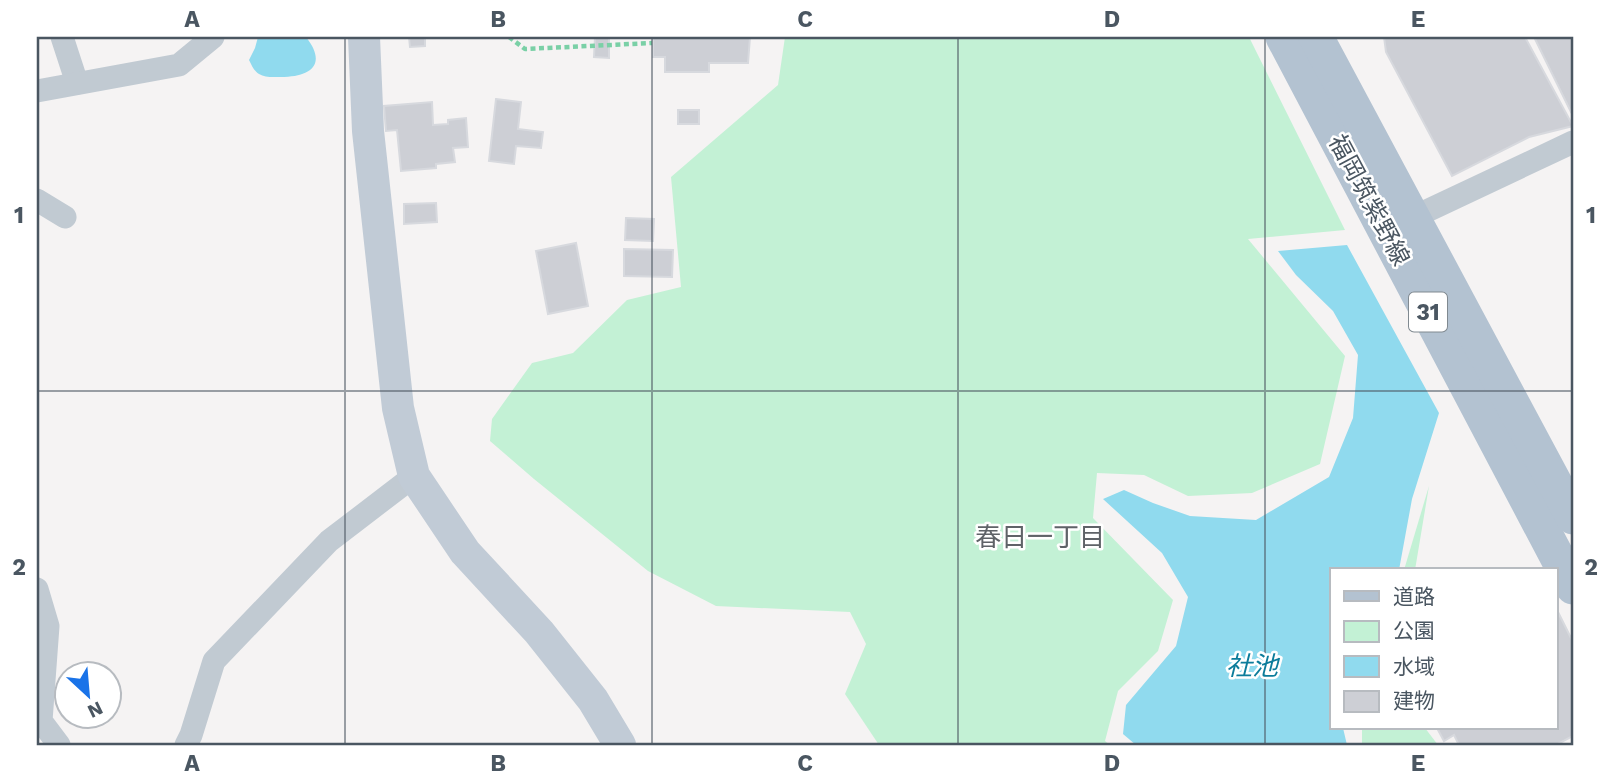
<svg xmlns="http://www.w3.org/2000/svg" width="1610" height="782" font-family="'Work Sans','Noto Sans JP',sans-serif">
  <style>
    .green { fill: #c3f1d5 }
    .water { fill: #90daee }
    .building { fill: #cdcfd5; stroke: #d7d9de; stroke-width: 2 }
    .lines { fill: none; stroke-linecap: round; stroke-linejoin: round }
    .path { stroke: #7ad0a6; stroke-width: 4.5; stroke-dasharray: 5 3.5; stroke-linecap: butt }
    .street { stroke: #c1cad2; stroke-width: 23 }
    .secondary { stroke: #c1cbd6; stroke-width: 32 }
    .primary { stroke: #b3c2d1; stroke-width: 35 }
    .grid { fill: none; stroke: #4a5661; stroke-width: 2; stroke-opacity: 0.55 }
    .labels { text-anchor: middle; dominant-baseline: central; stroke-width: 5; stroke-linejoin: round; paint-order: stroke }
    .shield { fill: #fff; stroke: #808990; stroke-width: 2 }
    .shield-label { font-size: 23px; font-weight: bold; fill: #4a5661 }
    .street-label { font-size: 24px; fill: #4a5661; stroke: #fff }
    .neighbourhood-label { font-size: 26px; fill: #5f6368; stroke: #fff }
    .water-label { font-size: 26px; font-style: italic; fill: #0c7c9b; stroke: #fff }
    .neatline { fill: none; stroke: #4a5661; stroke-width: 2.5 }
    .grid-label { font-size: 23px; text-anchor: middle; font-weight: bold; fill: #4a5661 }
  </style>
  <rect width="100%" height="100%" fill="#f5f3f3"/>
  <!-- green -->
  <g class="green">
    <path d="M785,37H1249L1345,230L1248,239L1345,356L1320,464L1252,493L1188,496L1144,475L1097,473L1093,518L1173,600L1158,651L1118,691L1105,741L1110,745H879L845,694L866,644L850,612L716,606L648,571L534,479L490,441L492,419L532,363L573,353L627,300L681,287L671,177L778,85Z"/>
    <path d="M1429,486L1415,570H1404Z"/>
    <path d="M1362,728H1425L1438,745H1362Z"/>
  </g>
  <!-- water -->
  <g class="water">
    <path d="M258,37H306C328,65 310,77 281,77C274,77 265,78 259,74C254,71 252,66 249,60L255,48Z"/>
    <path d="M1347,245L1439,413L1412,499L1399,570H1332V728H1343L1347,745H1136L1123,734L1126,705L1176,646L1188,597L1162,553L1103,499L1124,490L1153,503L1190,516L1256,520L1329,477L1353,418L1358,355L1333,311L1296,275L1278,251Z"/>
  </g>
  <!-- building -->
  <g class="building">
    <path d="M409,37H425V46L410,47Z"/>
    <path d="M595,37H609V58L594,57Z"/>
    <path d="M653,37H750L748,63H709V72H665V57H653Z"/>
    <path d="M1384,37H1525L1573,126L1529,137L1452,176L1386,52Z"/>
    <path d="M1534,37H1573V110L1571,112Z"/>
    <path d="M496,99L521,102L518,129L543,132L541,148L516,146L514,164L489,161Z"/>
    <path d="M432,102L433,125L448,124V120L466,118L468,147L453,148L455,162L436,164V168L401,171L397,130L386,131L384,106Z"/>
    <rect x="678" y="110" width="21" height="14"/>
    <path d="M436,203L437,222L404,224V204Z"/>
    <path d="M626,218L654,219L653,241L625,240Z"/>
    <path d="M576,243L588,306L548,314L536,251Z"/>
    <path d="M624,249L673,250L672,277L624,276Z"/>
    <path d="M1556,608L1573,642V736L1556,745H1459L1454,735L1444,741L1437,728H1556Z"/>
  </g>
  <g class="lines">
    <!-- path -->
    <path class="path" d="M509,37L525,49L652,43"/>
    <!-- street -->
    <g class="street">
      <path d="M62,37L77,83"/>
      <path d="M37,91L179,65L213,37"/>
      <path d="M37,200L65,217"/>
      <path d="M1414,217L1573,142"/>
      <path d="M37,589L48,626L41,721L59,745"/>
      <path d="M186,745L191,735L214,661L329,541L414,476"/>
    </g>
    <!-- secondary -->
    <path class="secondary" d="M364,37L368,131L398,408L414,476L465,552L539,632L593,700L620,745"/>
    <!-- primary -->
    <g class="primary">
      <path d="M1283,37L1573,587"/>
      <path d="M1316,37L1573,517"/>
    </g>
  </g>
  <!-- grid -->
  <path class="grid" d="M345,37V745M652,37V745M958,37V745M1265,37V745M37,391H1573"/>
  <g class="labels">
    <!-- shield labels -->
    <rect class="shield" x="1409" y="292.5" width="38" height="39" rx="5"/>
    <g class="shield-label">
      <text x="1428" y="312">31</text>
    </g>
    <!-- street labels -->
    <g class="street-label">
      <text transform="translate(1369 200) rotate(62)">福岡筑紫野線</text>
    </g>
    <!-- neighbourhood labels -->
    <g class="neighbourhood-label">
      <text x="1040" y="537">春日一丁目</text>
    </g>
    <!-- water labels -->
    <g class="water-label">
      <text x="1252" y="666">社池</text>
    </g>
  </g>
  <!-- border -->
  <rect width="1610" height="782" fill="none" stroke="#ffffff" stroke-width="77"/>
  <!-- legend -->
  <rect x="1330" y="568" width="228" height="161" fill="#ffffff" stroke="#b7bbc0" stroke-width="2"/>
  <rect x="1344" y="591" width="35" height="10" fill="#b3c2d1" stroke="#b7bbc0" stroke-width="2"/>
  <text x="1393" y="604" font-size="21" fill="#4a5661">道路</text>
  <rect x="1344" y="621" width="35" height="21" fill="#c3f1d5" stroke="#b7bbc0" stroke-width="2"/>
  <text x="1393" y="638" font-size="21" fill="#4a5661">公園</text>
  <rect x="1344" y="656" width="35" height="21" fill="#90daee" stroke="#b7bbc0" stroke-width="2"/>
  <text x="1393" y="674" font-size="21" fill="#4a5661">水域</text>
  <rect x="1344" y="691" width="35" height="21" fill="#cdcfd5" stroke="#b7bbc0" stroke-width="2"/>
  <text x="1393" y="708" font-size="21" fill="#4a5661">建物</text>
  <!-- north arrow -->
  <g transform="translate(88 695) rotate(154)"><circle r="33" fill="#ffffff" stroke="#b7bbc0" stroke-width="2"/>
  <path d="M0-5L12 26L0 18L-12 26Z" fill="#1a73e8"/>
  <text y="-10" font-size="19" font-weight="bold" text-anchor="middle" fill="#4a5661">N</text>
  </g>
  <rect x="38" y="38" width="1534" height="706" class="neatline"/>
  <g class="grid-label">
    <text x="192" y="27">A</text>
    <text x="498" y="27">B</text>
    <text x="805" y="27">C</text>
    <text x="1112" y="27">D</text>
    <text x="1418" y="27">E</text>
    <text x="19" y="223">1</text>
    <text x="1591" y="223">1</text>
    <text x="19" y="575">2</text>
    <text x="1591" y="575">2</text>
    <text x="192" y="771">A</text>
    <text x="498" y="771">B</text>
    <text x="805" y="771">C</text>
    <text x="1112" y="771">D</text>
    <text x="1418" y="771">E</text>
  </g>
</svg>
